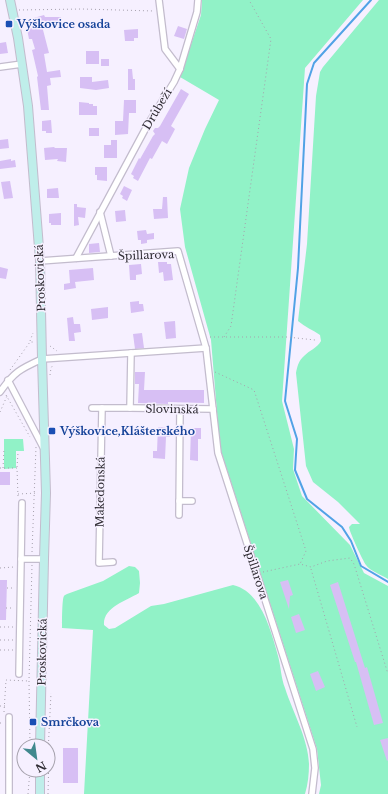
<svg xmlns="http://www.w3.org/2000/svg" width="388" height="794" font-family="'Libre Baskerville',serif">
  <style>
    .green { fill: #91f2c7 }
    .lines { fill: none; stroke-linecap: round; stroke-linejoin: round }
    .stream { stroke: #51a2e6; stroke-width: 2 }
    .building { fill: #d7bff4 }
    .street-casing { stroke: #c3bccd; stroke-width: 8 }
    .secondary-casing { stroke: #c3bccd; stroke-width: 10 }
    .path { stroke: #a6a1ad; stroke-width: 1; stroke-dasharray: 1 3; stroke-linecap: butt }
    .street { stroke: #fff; stroke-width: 5.5 }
    .secondary { stroke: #bfeeea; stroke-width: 8 }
    .transit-dot { fill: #1a4fb4; stroke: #f6f0ff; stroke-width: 1.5 }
    .labels { text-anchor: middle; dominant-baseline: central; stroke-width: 3; stroke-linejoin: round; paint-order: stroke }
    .transit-label { font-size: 11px; font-weight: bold; fill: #164399; stroke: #f6f0ff; text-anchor: start }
    .street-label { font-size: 11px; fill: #2f2c33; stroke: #f6f0ff }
  </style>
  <rect width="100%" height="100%" fill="#f6f0ff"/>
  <!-- green -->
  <g class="green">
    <path d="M202,0H363L305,68L282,401L294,449L293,469L302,496L350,545L364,573L388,586V794H319L321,785L317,749L220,448L211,340L185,247L180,209L189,168L205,129L219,100L180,77L201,15Z"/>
    <path d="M379,0H388V579C382,575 370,571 366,565C363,561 349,531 349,527L352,524H360L338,502L313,482L306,466L296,373C297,367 299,360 304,356C310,350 317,348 321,341L320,335C313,330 305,327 298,321L307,244L316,96L320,72L323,67Z"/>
    <path d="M4,439H23L24,451H16V468L4,469Z"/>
    <path d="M129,566L135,567L139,571L140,583L139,593C126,601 103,607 104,625L109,629L115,628L151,606L164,604L233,585C261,591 271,631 278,656C281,667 281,678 285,688C293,713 308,738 309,764C309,774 308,784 305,794H84L93,630L62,628C62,623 62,598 64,596C64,595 66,595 67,594L103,581Z"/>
  </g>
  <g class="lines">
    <!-- stream -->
    <path class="stream" d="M371,0L314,63L307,84L298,268L285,401L297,439L295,470L307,499L342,527L351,541L361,566L388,582"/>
  </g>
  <!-- building -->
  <g class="building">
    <path d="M44,15L45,17H61V23H48V25L42,26L49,53L44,54L47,72L60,70L61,77L50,78L51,85L47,86L49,110H41L37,77L38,76L32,50L35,49L32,39H29L27,29L36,27L34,18Z"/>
    <path d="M178,26L187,29L184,39L174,36Z"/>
    <path d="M138,29V38H134V41H125L124,30Z"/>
    <path d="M6,42L8,53L0,54V43Z"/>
    <rect x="86" y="51" width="13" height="13"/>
    <rect x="101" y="59" width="8" height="7"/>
    <path d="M128,69H132L133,79H135V90H128Z"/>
    <path d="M80,77H92V82L108,80L109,88L96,90L80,88Z"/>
    <path d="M181,89L189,94L171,126L175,129L173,133L167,144L162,141L152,159L150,158L138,181L133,178L134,176L131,174L139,158L140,159L153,136L155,134L153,131L155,128H158L160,126Z"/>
    <path d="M124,100H136V113H129L128,134L115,135V121H123Z"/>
    <path d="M79,102L89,103V104H93V106H97V115H79Z"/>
    <path d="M51,120L52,133H46V131H42V121Z"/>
    <rect x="89" y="128" width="10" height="8"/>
    <path d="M8,139L9,148L0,149V140Z"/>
    <path d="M111,140H117V158H104V145H111Z"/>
    <path d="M54,147L55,148H67L66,162L57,161L58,159L45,160L44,148Z"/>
    <path d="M11,159V161L15,160L16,167L0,169V161Z"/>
    <path d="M95,167H107V181L97,180V175H95Z"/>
    <path d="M10,181L13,198L4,199L1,182Z"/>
    <path d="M124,186L132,190L127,201L122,198L123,196L120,194Z"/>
    <path d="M58,188L59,198H47V189Z"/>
    <path d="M163,197H167L168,218L154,219L153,209H162Z"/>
    <path d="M74,204H77V207L86,208L85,218L78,217L79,225L74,226Z"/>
    <path d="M125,210L126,221L116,222L115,211Z"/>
    <path d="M61,213V225H51V223H49V214Z"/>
    <path d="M146,230L147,234L154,233V239L147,240V243L141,244V240H138L137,231Z"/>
    <path d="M99,243L100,252L89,253V244Z"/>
    <path d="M158,262H167V264H171L173,280L164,281L163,272L159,273Z"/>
    <path d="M141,264L142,274L136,275V280H130L129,265Z"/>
    <path d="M0,267L8,269L6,279L0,278Z"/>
    <path d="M93,268L94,280L75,282L76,288L64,290V284L70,283L69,270Z"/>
    <path d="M139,301V304H143L144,311L131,313L130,302Z"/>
    <path d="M108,307V318L92,320L91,309Z"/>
    <path d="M73,317L74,324H80L81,332L74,333L75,341H69L67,318Z"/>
    <path d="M175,321L176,338L166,339L164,322Z"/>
    <path d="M142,333L144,348L135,349L133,334Z"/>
    <path d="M135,372H145L144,390H204V403L168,402V404L138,403L139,384H135Z"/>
    <path d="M158,427L170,428V437H166L165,459L153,458V451H157Z"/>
    <path d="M191,428H201V439H198V461L190,460Z"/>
    <rect x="0" y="472" width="10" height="13"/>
    <path d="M0,580H7L6,620H0Z"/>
    <path d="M288,580L293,595L290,596L289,609L280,582Z"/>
    <path d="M338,582L365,668L367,667L383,723L374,725L356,662H355L330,585Z"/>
    <path d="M299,614L305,630L296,633L291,617Z"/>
    <path d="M318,671L325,687L316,691L310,674Z"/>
    <path d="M388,738V760L387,761L380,740Z"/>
    <rect x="63" y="748" width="15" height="35"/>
  </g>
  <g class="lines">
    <!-- street casing -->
    <g class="street-casing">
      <g id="street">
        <path d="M159,0L165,49L180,69"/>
        <path d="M0,67L22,64"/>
        <path d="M100,212L111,256"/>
        <path d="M76,258L148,124L174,82L180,69L197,12L198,0"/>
        <path d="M40,261L178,251L206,348L218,453L313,749L315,768L312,794"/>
        <path d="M8,380L44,449"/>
        <path d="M0,392C14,372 20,369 42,359L206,348"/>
        <path d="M92,408H130L131,353"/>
        <path d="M102,408L99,563L113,562"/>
        <path d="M130,408L213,409"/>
        <path d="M179,501H192"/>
        <path d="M179,515L180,409"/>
        <path d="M21,559H44"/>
        <path d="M19,674L22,503"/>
        <path d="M9,717V794"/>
      </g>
    </g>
    <!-- secondary casing -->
    <g class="secondary-casing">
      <g id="secondary">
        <path d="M10,0L18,38L28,106L40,261L42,359L46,493L44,559L40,746"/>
        <path d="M40,770V794"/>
      </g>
    </g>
    <!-- path -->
    <g class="path">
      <path d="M19,10L82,9L154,11"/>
      <path d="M210,337H287L315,340"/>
      <path d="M224,337L231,326L271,39L249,0"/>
      <path d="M30,341L33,333"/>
      <path d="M50,346L57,351"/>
      <path d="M10,370L30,342H34"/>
      <path d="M215,372L254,390L306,551L300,564"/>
      <path d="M50,375L51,368L53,365"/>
      <path d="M6,395L30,437"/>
      <path d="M0,412L7,396"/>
      <path d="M17,467L18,453"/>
      <path d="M0,468H17L18,497"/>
      <path d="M3,468L4,449"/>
      <path d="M18,494L38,493"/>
      <path d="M32,552L36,447"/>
      <path d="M0,568L14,567"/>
      <path d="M311,569L357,727"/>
      <path d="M263,572L300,564L311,567L327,561L350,558L354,564L388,674"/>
      <path d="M7,588H14"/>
      <path d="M6,608H14"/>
      <path d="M0,627H13"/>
      <path d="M0,640H14"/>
      <path d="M0,650H14"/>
      <path d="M0,706H5"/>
      <path d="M4,712L6,680L29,681"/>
      <path d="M0,723H2V721"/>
      <path d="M30,746L29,681L32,565"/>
      <path d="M48,753L51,693"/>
      <path d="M28,794L30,770"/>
      <path d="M48,794L49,754"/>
    </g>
    <!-- street -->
    <use href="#street" class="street"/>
    <!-- secondary -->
    <use href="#secondary" class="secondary"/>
  </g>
  <!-- markers -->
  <g class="transit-dot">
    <rect x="5" y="20" width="8" height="8" rx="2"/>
    <rect x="48" y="427" width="8" height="8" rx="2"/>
    <rect x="29" y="718" width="8" height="8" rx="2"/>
  </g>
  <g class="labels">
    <!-- transit labels -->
    <g class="transit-label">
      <text x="17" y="24">Výškovice osada</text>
      <text x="60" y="431">Výškovice,Klášterského</text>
      <text x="41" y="722">Smrčkova</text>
    </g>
    <!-- street labels -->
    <g class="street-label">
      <text transform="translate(157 109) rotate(-59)">Drůbeží</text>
      <text transform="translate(146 255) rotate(-2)">Špillarova</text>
      <text transform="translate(40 278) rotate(-92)">Proskovická</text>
      <text transform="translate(172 409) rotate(1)">Slovinská</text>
      <text transform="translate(100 492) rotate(-89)">Makedonská</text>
      <text transform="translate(256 572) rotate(72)">Špillarova</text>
      <text transform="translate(42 652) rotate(-89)">Proskovická</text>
    </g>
  </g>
  <!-- north arrow -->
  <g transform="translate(36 758) rotate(151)"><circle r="19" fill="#f6f0ff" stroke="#a6a2ad"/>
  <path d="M0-3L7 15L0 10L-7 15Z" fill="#41898e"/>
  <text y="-6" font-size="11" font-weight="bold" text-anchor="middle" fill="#2f2c33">N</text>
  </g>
</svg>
